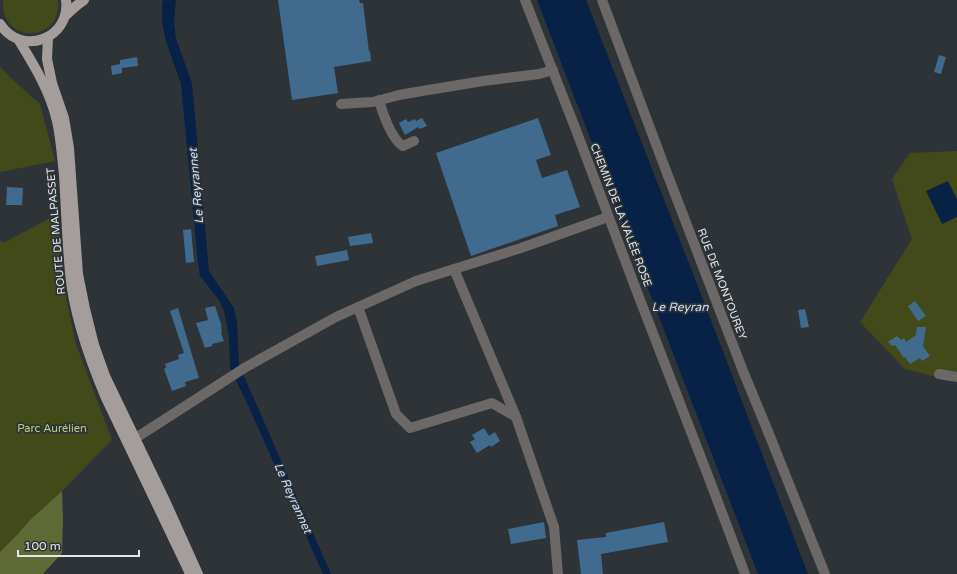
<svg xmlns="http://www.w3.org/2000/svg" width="957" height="574" font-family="'Varela Round',sans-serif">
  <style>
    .green { fill: #424a19 }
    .forest { fill: #5f6935 }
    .water { fill: #082146 }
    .building { fill: #406b8f }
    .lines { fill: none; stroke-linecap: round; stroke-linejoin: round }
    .minor { stroke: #6c6867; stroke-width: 10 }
    .major { stroke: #a59d9b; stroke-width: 10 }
    .labels { text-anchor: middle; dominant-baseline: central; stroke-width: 3.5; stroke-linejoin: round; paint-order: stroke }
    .street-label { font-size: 11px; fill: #e5e8eb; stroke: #2e3337 }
    .park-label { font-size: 11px; fill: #bfcf7f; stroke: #2e3337 }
    .water-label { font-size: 12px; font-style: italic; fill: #ccdef9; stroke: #2e3337 }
  </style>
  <rect width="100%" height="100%" fill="#2e3337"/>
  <!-- green -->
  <g class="green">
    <path d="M3,0H58C63,43 0,46 3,0Z"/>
    <path d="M0,67L13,80L40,104L55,161L0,172Z"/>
    <path d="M957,151V382L905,369L860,322L912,239L892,179L910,153Z"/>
    <path d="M58,214L60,260L66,298L76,344L112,440L62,491L30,520L17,535L0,552V240L3,243Z"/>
  </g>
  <!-- forest -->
  <path class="forest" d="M62,491L63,519L62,553L43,574H0V552L17,535L30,520Z"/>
  <!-- water -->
  <g class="water">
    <path d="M163,0H176L174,22L176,39L192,83L209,271L234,308L237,322L239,365L331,574H323L248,405L230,368L229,336L224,311L219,300L200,276L198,263L181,84L166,41L162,23V5Z"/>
    <path d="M537,0H586L704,302L808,574H758Z"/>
    <path d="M948,181L957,199V217L942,224L926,191Z"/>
  </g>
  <!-- building -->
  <g class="building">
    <path d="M278,0H359L360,3H363L369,52L370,51L371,61L334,67L338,93L292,100Z"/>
    <path d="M939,55L946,57L941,74L934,72Z"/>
    <path d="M137,57L138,66L122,68V73L112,75L111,66L120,64V60Z"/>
    <path d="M422,118L427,126L420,129L418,127L405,135L399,123L406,119L408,122L415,119L416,121Z"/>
    <path d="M538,118L551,155L536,160L542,178L567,170L580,207L555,215L558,226L471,256L436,153Z"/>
    <path d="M7,187L23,188L22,205H6Z"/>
    <path d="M191,229L194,262L186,263L183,230Z"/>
    <path d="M371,233L373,243L350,246L348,237Z"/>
    <path d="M347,250L349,260L317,266L315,256Z"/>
    <path d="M915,301L926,316L918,321L908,306Z"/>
    <path d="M215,306L222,327H221L222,333H221L224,341L212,344V346L205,348L196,323L208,320L205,308Z"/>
    <path d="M178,308L199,378L185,382L186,386L172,391L164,369L166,368L165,364L179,359L178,355L184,353L170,311Z"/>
    <path d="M805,309L809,327L801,328L798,310Z"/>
    <path d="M917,327H926L923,346L930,356L922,361L920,358L910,364L905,357L904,358L895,345L892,346L888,342L897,336L901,340L904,338L906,342L916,335Z"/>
    <path d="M484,428L489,436L495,432L500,441L491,447L490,445L477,453L470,442L475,439L472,435Z"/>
    <path d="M544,522L546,538L511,544L508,529Z"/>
    <path d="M664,522L668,542L601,554L603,574H581L577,540L606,537V533Z"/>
  </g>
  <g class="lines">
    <!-- minor -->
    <g class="minor">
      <path d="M525,0L576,130L637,292L710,481L745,574"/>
      <path d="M602,0L665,168L743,371L767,429L825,574"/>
      <path d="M379,100C382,112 392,140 403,146L414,141"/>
      <path d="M341,104L373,102L399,95L422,91L483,81L539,74L553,70"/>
      <path d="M454,269L516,417L554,527L558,574"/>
      <path d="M358,307L396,414L410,428L492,403L516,417"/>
      <path d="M939,374L957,377"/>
      <path d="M128,443L246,367L336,317L416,281L521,248L608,217"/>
    </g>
    <!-- major -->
    <g class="major">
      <path d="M65,16L76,6L84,0"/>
      <path d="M0,24C21,57 71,39 66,0"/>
      <path d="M48,37L47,59L52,83L64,118L69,148L78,274L85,309L94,345L105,376L166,503L198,574"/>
      <path d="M18,39C34,65 50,91 57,121C61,139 62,157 64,175C66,208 67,240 70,273C74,316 89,358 106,398L186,565L190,574"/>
    </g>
  </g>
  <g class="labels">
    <!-- street labels -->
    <g class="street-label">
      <text transform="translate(621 215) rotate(69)">CHEMIN DE LA VALÉE ROSE</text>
      <text transform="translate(56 231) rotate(-95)">ROUTE DE MALPASSET</text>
      <text transform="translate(722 284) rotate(69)">RUE DE MONTOUREY</text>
    </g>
    <!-- park labels -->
    <g class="park-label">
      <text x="52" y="428">Parc Aurélien</text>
    </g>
    <!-- water labels -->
    <g class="water-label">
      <text transform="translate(196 186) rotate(-95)">Le Reyrannet</text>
      <text x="680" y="307">Le Reyran</text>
      <text transform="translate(293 498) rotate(66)">Le Reyrannet</text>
    </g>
  </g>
  <!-- scale -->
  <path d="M18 550v6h121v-6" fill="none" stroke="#e5e8eb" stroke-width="2"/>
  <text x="24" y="550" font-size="12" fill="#e5e8eb" stroke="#2e3337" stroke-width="3" paint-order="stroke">100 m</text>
</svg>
